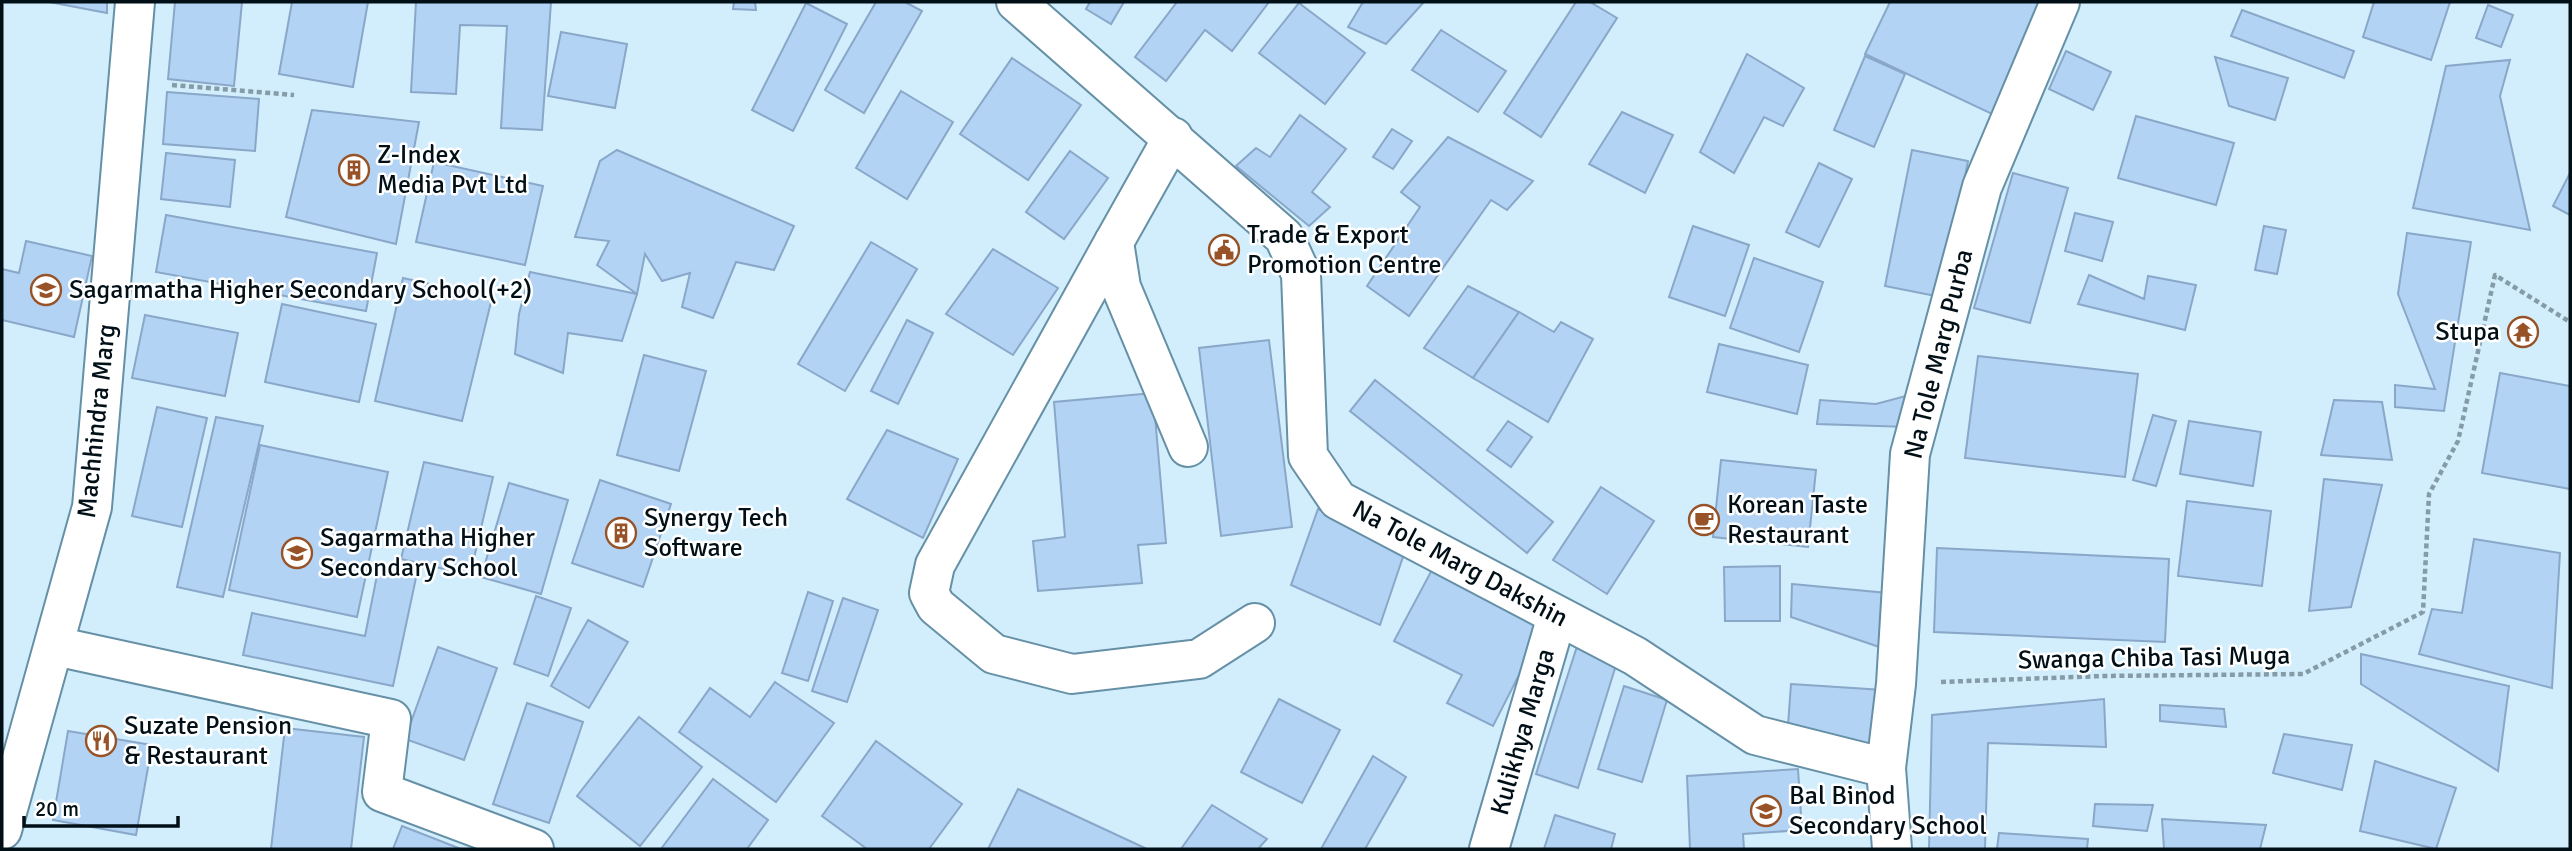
<svg xmlns="http://www.w3.org/2000/svg" width="2572" height="851" font-family="Signika,sans-serif">
  <style>
    .building { fill: #b3d3f4; stroke: #89a7c8; stroke-width: 2 }
    .lines { fill: none; stroke-linecap: round; stroke-linejoin: round }
    .minor-casing { stroke: #6590a6; stroke-width: 42 }
    .path { stroke: #859ca8; stroke-width: 4.5; stroke-dasharray: 5 3.5; stroke-linecap: butt }
    .minor { stroke: #fff; stroke-width: 38 }
    .labels { text-anchor: middle; dominant-baseline: central; stroke-width: 5; stroke-linejoin: round; paint-order: stroke }
    .poi-label { font-size: 26px; fill: #010f17; stroke: #fff; text-anchor: start }
    .street-label { font-size: 26px; fill: #010f17; stroke: #fff }
  </style>
  <rect width="100%" height="100%" fill="#d2eefc"/>
  <!-- building -->
  <g class="building">
    <path d="M49,2H107V13Z"/>
    <path d="M175,2H242L234,86L168,79Z"/>
    <path d="M292,2H368L353,87L279,74Z"/>
    <path d="M416,2H551L542,130L501,128L507,26L460,25L456,94L411,92Z"/>
    <path d="M734,2H755L756,10L733,9Z"/>
    <path d="M876,2H905L922,11L864,113L825,90Z"/>
    <path d="M1090,2H1124L1111,24L1086,9Z"/>
    <path d="M1177,2H1269L1232,51L1205,30L1166,81L1135,57Z"/>
    <path d="M1363,2H1424L1386,44L1348,27Z"/>
    <path d="M1576,2H1590L1617,18L1541,137L1504,113Z"/>
    <path d="M1890,2H2046L1992,114L1865,54Z"/>
    <path d="M2374,2H2450L2431,60L2363,37Z"/>
    <path d="M806,3L847,24L793,131L752,110Z"/>
    <path d="M1299,3L1365,53L1325,104L1259,53Z"/>
    <path d="M2488,5L2513,15L2501,47L2476,38Z"/>
    <path d="M2242,10L2354,51L2344,78L2231,36Z"/>
    <path d="M1441,30L1506,71L1478,112L1412,70Z"/>
    <path d="M561,32L627,44L615,108L548,96Z"/>
    <path d="M2066,51L2111,72L2093,110L2049,89Z"/>
    <path d="M1747,54L1804,88L1783,126L1764,117L1734,173L1700,152Z"/>
    <path d="M1865,56L1905,74L1874,147L1834,130Z"/>
    <path d="M2215,57L2288,78L2275,120L2229,106Z"/>
    <path d="M1012,58L1081,105L1028,180L960,134Z"/>
    <path d="M2510,60L2500,96L2530,230L2413,208L2446,66Z"/>
    <path d="M901,91L953,122L907,199L856,168Z"/>
    <path d="M167,92L259,99L255,151L163,144Z"/>
    <path d="M312,110L419,122L396,244L286,217Z"/>
    <path d="M1622,112L1673,135L1645,193L1589,164Z"/>
    <path d="M1300,115L1346,149L1312,192L1330,207L1309,226L1236,166L1256,148L1270,157Z"/>
    <path d="M2136,116L2234,143L2216,205L2118,178Z"/>
    <path d="M1392,129L1412,141L1393,169L1373,157Z"/>
    <path d="M1448,137L1533,181L1507,210L1491,200L1409,316L1367,286L1420,207L1401,192Z"/>
    <path d="M617,150L794,226L774,270L736,262L713,318L682,307L690,273L662,281L645,254L637,294L597,265L609,241L575,237L600,161Z"/>
    <path d="M1912,150L1968,161L1941,297L1885,286Z"/>
    <path d="M1070,151L1108,178L1064,239L1026,212Z"/>
    <path d="M166,153L235,160L230,207L161,199Z"/>
    <path d="M434,162L543,186L525,265L416,242Z"/>
    <path d="M1819,163L1852,179L1819,247L1786,232Z"/>
    <path d="M2013,173L2068,188L2030,323L1974,308Z"/>
    <path d="M2570,173V215L2553,206Z"/>
    <path d="M2075,213L2113,222L2102,261L2065,251Z"/>
    <path d="M166,215L377,253L366,311L156,272Z"/>
    <path d="M1693,226L1749,245L1725,316L1669,297Z"/>
    <path d="M2264,226L2286,230L2277,274L2255,270Z"/>
    <path d="M2407,233L2471,242L2444,411L2395,407V385L2435,389L2398,294Z"/>
    <path d="M26,241L92,256L74,337L2,320V269L19,273Z"/>
    <path d="M871,242L917,269L845,391L798,364Z"/>
    <path d="M993,249L1058,288L1013,355L946,314Z"/>
    <path d="M1754,258L1823,282L1799,352L1730,328Z"/>
    <path d="M530,272L637,294L622,341L568,333L563,373L515,354L519,314Z"/>
    <path d="M2089,275L2144,299L2148,276L2196,285L2185,330L2078,304Z"/>
    <path d="M403,278L492,298L462,421L375,401Z"/>
    <path d="M1468,286L1519,312L1473,378L1424,348Z"/>
    <path d="M282,304L376,324L359,402L265,382Z"/>
    <path d="M1519,312L1554,332L1561,322L1593,339L1548,422L1473,378Z"/>
    <path d="M145,315L238,333L225,396L132,378Z"/>
    <path d="M907,320L933,333L898,404L871,391Z"/>
    <path d="M1923,329L1934,332L1908,427L1817,424L1820,400L1876,404L1906,396Z"/>
    <path d="M1269,340L1292,527L1221,536L1199,348Z"/>
    <path d="M1719,344L1808,365L1797,414L1707,392Z"/>
    <path d="M644,355L706,371L679,471L617,455Z"/>
    <path d="M1978,356L2138,374L2125,477L1965,458Z"/>
    <path d="M2500,373L2570,386V489L2482,473Z"/>
    <path d="M1375,380L1553,522L1527,553L1350,411Z"/>
    <path d="M1153,393L1166,543L1138,545L1142,583L1038,591L1033,541L1065,537L1054,402Z"/>
    <path d="M2334,400L2382,402L2392,460L2321,455Z"/>
    <path d="M157,407L207,418L182,527L132,516Z"/>
    <path d="M2153,415L2176,421L2156,486L2133,480Z"/>
    <path d="M216,417L263,426L223,597L177,587Z"/>
    <path d="M1508,421L1532,437L1511,467L1487,450Z"/>
    <path d="M2189,421L2261,432L2253,486L2180,474Z"/>
    <path d="M887,430L958,459L923,538L847,499Z"/>
    <path d="M260,445L388,472L357,617L229,590Z"/>
    <path d="M1721,460L1816,470L1808,547L1713,537Z"/>
    <path d="M424,462L493,477L470,575L401,559Z"/>
    <path d="M2324,479L2382,485L2351,607L2309,611Z"/>
    <path d="M600,480L671,504L643,587L572,563Z"/>
    <path d="M509,483L568,500L541,594L481,577Z"/>
    <path d="M1601,487L1654,521L1607,594L1553,560Z"/>
    <path d="M2187,501L2271,511L2262,586L2178,576Z"/>
    <path d="M1318,509L1407,545L1380,625L1291,585Z"/>
    <path d="M2474,539L2560,553L2552,688L2419,654L2432,609L2462,613Z"/>
    <path d="M1937,548L2169,559L2165,642L1934,632Z"/>
    <path d="M379,565L417,573L393,686L243,655L252,613L365,636Z"/>
    <path d="M1434,566L1546,622L1493,726L1447,703L1462,675L1394,641Z"/>
    <path d="M1780,566V621H1725L1724,567Z"/>
    <path d="M1792,584L1898,594L1897,653L1791,617Z"/>
    <path d="M808,592L833,601L808,681L782,673Z"/>
    <path d="M536,596L571,608L548,676L514,664Z"/>
    <path d="M843,598L878,610L847,702L812,691Z"/>
    <path d="M588,620L628,642L589,708L551,686Z"/>
    <path d="M1580,637L1621,649L1578,788L1536,774Z"/>
    <path d="M438,647L497,668L464,760L405,739Z"/>
    <path d="M2361,654L2509,686L2498,771L2361,684Z"/>
    <path d="M775,682L834,723L776,802L679,732L710,688L750,717Z"/>
    <path d="M1791,684L1883,690L1880,744L1787,739Z"/>
    <path d="M1624,686L1667,700L1642,782L1598,769Z"/>
    <path d="M1279,699L1340,730L1302,803L1241,772Z"/>
    <path d="M2104,699L2106,747L1988,743L1985,849H1929L1932,715Z"/>
    <path d="M527,703L583,722L549,823L493,804Z"/>
    <path d="M2160,705L2224,709L2226,727L2160,721Z"/>
    <path d="M639,717L702,767L640,846L577,796Z"/>
    <path d="M285,728L364,737L351,849H271Z"/>
    <path d="M68,731L152,745L136,835L53,820Z"/>
    <path d="M2284,734L2352,745L2342,790L2273,773Z"/>
    <path d="M876,741L962,804L929,849H867L822,816Z"/>
    <path d="M1373,756L1406,777L1365,849H1321Z"/>
    <path d="M2375,761L2456,788L2436,849L2360,831Z"/>
    <path d="M1798,769L1802,830L1743,834L1744,849H1690L1687,776Z"/>
    <path d="M713,779L768,820L747,849H661Z"/>
    <path d="M1018,789L1147,849H988Z"/>
    <path d="M2095,804L2153,805L2147,831L2093,826Z"/>
    <path d="M1212,805L1267,839L1258,849H1181Z"/>
    <path d="M1555,815L1615,834L1611,849H1544Z"/>
    <path d="M2162,819L2266,825L2260,849H2164Z"/>
    <path d="M402,826L461,849H393Z"/>
    <path d="M1999,833L2088,839L2087,849H1997Z"/>
  </g>
  <g class="lines">
    <!-- minor casing -->
    <g class="minor-casing">
      <g id="minor">
        <path d="M1016,2L1284,237L1301,274L1308,456L1338,500L1635,656L1755,735L1886,768"/>
        <path d="M1173,137L1114,242L1121,287L1188,447"/>
        <path d="M1114,242L935,565L929,593L936,606L994,654L1072,674L1199,659L1255,623"/>
        <path d="M55,646L391,719L382,792L534,849"/>
        <path d="M2,830L92,507L135,2"/>
        <path d="M1489,849L1557,616"/>
        <path d="M1892,849L1886,768L1896,684L1910,454L1982,187L2060,2"/>
      </g>
    </g>
    <!-- path -->
    <g class="path">
      <path d="M172,85L294,95"/>
      <path d="M1941,682L2103,676L2303,674L2423,612L2429,494L2458,441L2495,275L2570,322"/>
    </g>
    <!-- minor -->
    <use href="#minor" class="minor"/>
  </g>
  <!-- icons -->
  <defs>
    <g id="building-ring" transform="scale(1.575)"><circle r="9.5" fill="#fff" stroke="#975327" stroke-width="1.5"/><path d="M-4-6H4V6H1V3H-1V6H-4ZM-2.5-4.3h1.7v1.8h-1.7ZM.8-4.3h1.7v1.8H.8ZM-2.5-1h1.7V.8h-1.7ZM.8-1h1.7V.8H.8Z" fill="#975327"/></g>
    <g id="civic-ring" transform="scale(1.575)"><circle r="9.5" fill="#fff" stroke="#975327" stroke-width="1.5"/><path d="M-.6-6.5H3V-4.5H.6V-3L4-1V1h2V6H-6V1h2V-1L-.6-3ZM-1.2 2.5V6h2.4V2.5Z" fill="#975327"/></g>
    <g id="school-ring" transform="scale(1.575)"><circle r="9.5" fill="#fff" stroke="#975327" stroke-width="1.5"/><path d="M0-5L7-2L0 1L-7-2ZM-4 1L0 2.5L4 1V4Q0 6-4 4Z" fill="#975327"/></g>
    <g id="temple-ring" transform="scale(1.575)"><circle r="9.5" fill="#fff" stroke="#975327" stroke-width="1.5"/><path d="M0-6L5-2H3V0L6.5 2.5H4V6H1.5V3h-3V6H-4V2.5H-6.5L-3 0V-2H-5Z" fill="#975327"/></g>
    <g id="cafe-ring" transform="scale(1.575)"><circle r="9.5" fill="#fff" stroke="#975327" stroke-width="1.5"/><path d="M-5.5-4.5H6V0H3Q3 3.5 0 3.5H-2.5Q-5.5 3.5-5.5 0ZM3-3.2v2h1.7v-2ZM-6 4.5H4V6H-6Z" fill="#975327"/></g>
    <g id="restaurant-ring" transform="scale(1.575)"><circle r="9.5" fill="#fff" stroke="#975327" stroke-width="1.5"/><path d="M-5-6h1v4h1v-4h1v4h1v-4h1v5L-1.5 .5V6h-2V.5L-5-1ZM5-6V6H3V1.5H1.5Q1.5-4 5-6Z" fill="#975327"/></g>
  </defs>
  <g fill-rule="evenodd">
    <use href="#building-ring" x="354" y="170"/>
    <use href="#civic-ring" x="1224" y="250"/>
    <use href="#school-ring" x="46" y="290"/>
    <use href="#temple-ring" x="2523" y="332"/>
    <use href="#cafe-ring" x="1704" y="520"/>
    <use href="#building-ring" x="621" y="533"/>
    <use href="#school-ring" x="297" y="553"/>
    <use href="#restaurant-ring" x="101" y="741"/>
    <use href="#school-ring" x="1766" y="811"/>
  </g>
  <g class="labels">
    <!-- poi labels -->
    <g class="poi-label">
      <text x="377" y="155">Z-Index<tspan x="377" dy="30">Media Pvt Ltd</tspan></text>
      <text x="1247" y="235">Trade &amp; Export<tspan x="1247" dy="30">Promotion Centre</tspan></text>
      <text x="69" y="290">Sagarmatha Higher Secondary School(+2)</text>
      <text x="2500" y="332" text-anchor="end">Stupa</text>
      <text x="1727" y="505">Korean Taste<tspan x="1727" dy="30">Restaurant</tspan></text>
      <text x="644" y="518">Synergy Tech<tspan x="644" dy="30">Software</tspan></text>
      <text x="320" y="538">Sagarmatha Higher<tspan x="320" dy="30">Secondary School</tspan></text>
      <text x="124" y="726">Suzate Pension<tspan x="124" dy="30">&amp; Restaurant</tspan></text>
      <text x="1789" y="796">Bal Binod<tspan x="1789" dy="30">Secondary School</tspan></text>
    </g>
    <!-- street labels -->
    <g class="street-label">
      <text transform="translate(1939 354) rotate(-76)">Na Tole Marg Purba</text>
      <text transform="translate(97 421) rotate(-84)">Machhindra Marg</text>
      <text transform="translate(1460 564) rotate(28)">Na Tole Marg Dakshin</text>
      <text transform="translate(2154 658) rotate(-1)">Swanga Chiba Tasi Muga</text>
      <text transform="translate(1523 732) rotate(-74)">Kulikhya Marga</text>
    </g>
  </g>
  <!-- border -->
  <rect width="2572" height="851" fill="none" stroke="#010f17" stroke-width="7"/>
  <!-- scale -->
  <path d="M24 816v10h154v-10" fill="none" stroke="#010f17" stroke-width="3.5"/>
  <text x="35" y="816" font-size="21" fill="#010f17" stroke="#ffffff" stroke-width="5" paint-order="stroke">20 m</text>
</svg>
